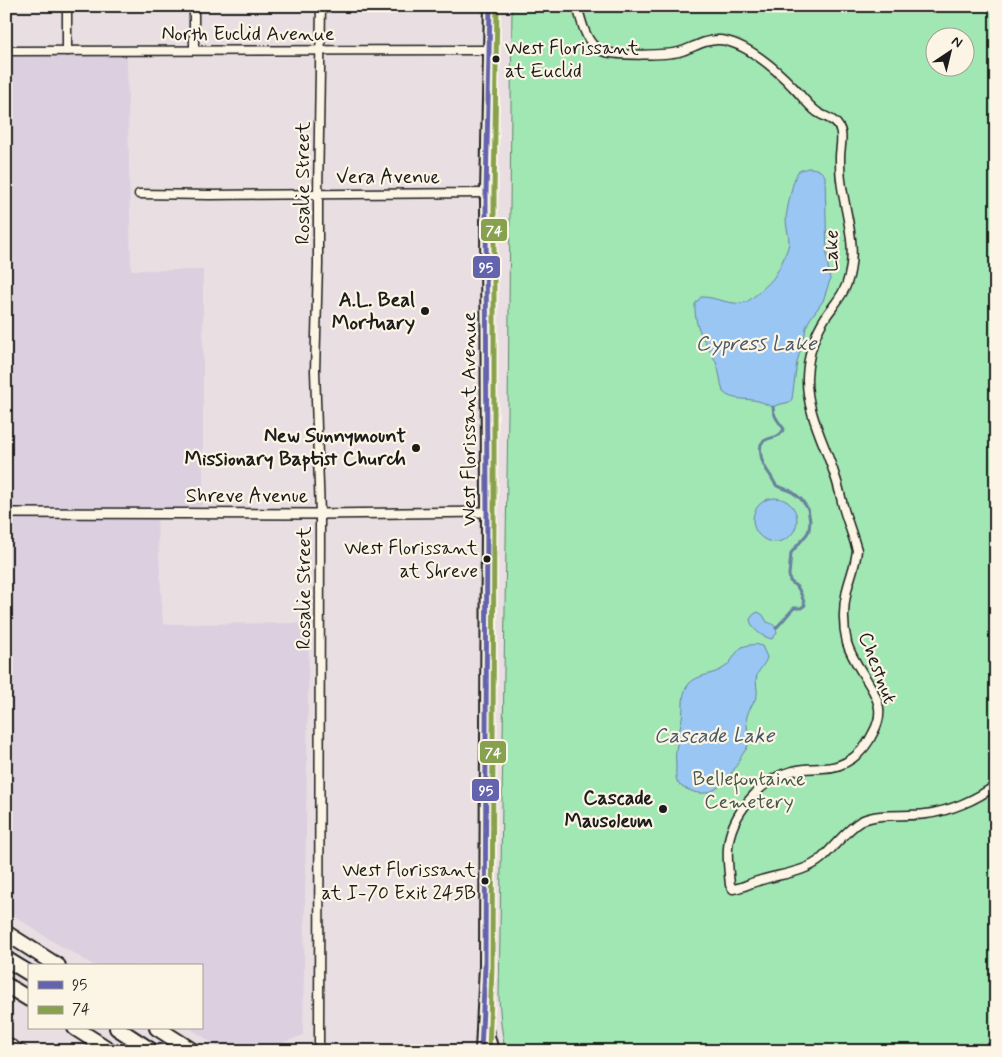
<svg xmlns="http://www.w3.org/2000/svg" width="1002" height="1057" font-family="Mynerve,sans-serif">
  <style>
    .built { fill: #dccfe0 }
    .green { fill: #a1e7b3; stroke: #5e8268; fill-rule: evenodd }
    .water { fill: #99c6f3; stroke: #67829d }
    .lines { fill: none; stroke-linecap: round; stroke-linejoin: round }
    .stream { stroke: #67829d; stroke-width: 3 }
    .minor-casing { stroke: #1c1c1c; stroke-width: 11 }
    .tertiary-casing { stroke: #1c1c1c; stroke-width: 12 }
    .secondary-casing { stroke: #1c1c1c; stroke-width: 14 }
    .motorway-casing { stroke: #1c1c1c; stroke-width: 18 }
    .minor { stroke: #fcf5e5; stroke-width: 8 }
    .tertiary { stroke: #fcf5e5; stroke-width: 9 }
    .secondary { stroke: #fcf5e5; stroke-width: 10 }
    .motorway { stroke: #fcf5e5; stroke-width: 14 }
    .bus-1-casing { stroke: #fcf5e5; stroke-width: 9 }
    .bus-2-casing { stroke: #fcf5e5; stroke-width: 9 }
    .bus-1 { stroke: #6364ad; stroke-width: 5 }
    .bus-2 { stroke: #88a14e; stroke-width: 5 }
    .bus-dot { fill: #1c1c1c; stroke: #fcf5e5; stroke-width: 2 }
    .labels { text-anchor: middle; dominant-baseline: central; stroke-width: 4.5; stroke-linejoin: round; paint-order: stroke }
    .bus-label { font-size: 19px; fill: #1c1c1c; stroke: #fcf5e5; text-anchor: end }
    .street-label { font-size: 20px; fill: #1c1c1c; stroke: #fcf5e5 }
    .poi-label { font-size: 20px; font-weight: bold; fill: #1c1c1c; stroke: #fcf5e5; text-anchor: end }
    .park-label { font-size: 20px; fill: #445949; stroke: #fcf5e5 }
    .water-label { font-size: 21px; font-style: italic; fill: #485867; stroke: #fcf5e5 }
    .line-badge { stroke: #fcf5e5; stroke-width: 2 }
    .badge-label { font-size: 14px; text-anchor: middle; font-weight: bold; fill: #fff }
  </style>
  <rect width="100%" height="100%" fill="#e9dfe2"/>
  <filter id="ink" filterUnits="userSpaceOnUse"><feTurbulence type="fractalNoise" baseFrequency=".02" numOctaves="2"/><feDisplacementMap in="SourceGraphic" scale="10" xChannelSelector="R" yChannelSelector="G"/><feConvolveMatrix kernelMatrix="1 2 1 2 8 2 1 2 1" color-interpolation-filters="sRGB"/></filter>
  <g filter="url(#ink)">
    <!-- built -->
    <path class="built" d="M127,56L131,270H203V505L157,521L163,624L309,623L303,1035L263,1051H224L190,1028H201V966H95L44,936L6,910V57Z"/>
    <!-- green -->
    <path class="green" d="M512,6H996V1051H505L501,1024L499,998L508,413ZM934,38H964V68H934Z"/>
    <!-- water -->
    <g class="water">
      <path d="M808,168C816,168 821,170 825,176L827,258L830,280L823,301L810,319L806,327L805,334L797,362L792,399L790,402L777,405L773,407C767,405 763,402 758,401C746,398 732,401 723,392C720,382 720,372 716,362C706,341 694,330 695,304L701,297C714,296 733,307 746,302C750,301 772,281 774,277C778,272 789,248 789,242C789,235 786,227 786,219C786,213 794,174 798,172C800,170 805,169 808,168Z"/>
      <circle cx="775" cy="520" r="22"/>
      <path d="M758,612L763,615L767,622C774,624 776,626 777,633L772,639C762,637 751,629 750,619L754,614Z"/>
      <path d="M756,644L762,646L767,657C766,663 761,667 758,673C754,680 758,688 757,695C755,702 749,708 747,716C745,726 751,735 748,745C747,749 744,752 742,755C733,774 714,803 689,790C684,788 679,786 677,781C675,776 676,771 676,766C676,761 675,756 676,751C677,740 680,729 682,718C684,707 681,694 688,685C696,674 713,676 725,667C732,662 736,651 742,647C746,645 752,645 756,644Z"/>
    </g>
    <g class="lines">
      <!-- stream -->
      <path class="stream" d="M773,407C773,416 779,422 784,429C778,441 767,435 761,444C759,456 763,465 770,475C773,479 774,483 777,486L791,491L801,499L808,509L810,521L809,530L807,534L791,553L789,575L790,581L798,588L801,594L805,605L801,608H794C788,614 783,621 776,628"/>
      <!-- minor casing -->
      <g class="minor-casing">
        <g id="minor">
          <path d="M194,6V50"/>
          <path d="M577,6C581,19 584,35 593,45C597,49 601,51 606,52C620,56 666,55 679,52C693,48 705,39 720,40C745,42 776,69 793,87C801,95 808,105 817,112C824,117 835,119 839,127C844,135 840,148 840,157C840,164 840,173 841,180C845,215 859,247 847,283C843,296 832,307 825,318C814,335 808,357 807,377C806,412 825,444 835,476C839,487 841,498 844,510C848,523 853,536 857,550C856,564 850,577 847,590C843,607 843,626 847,643C853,665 876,687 879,708C880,716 877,726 873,733C864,753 845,768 823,768C813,769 803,768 793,771C761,778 730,816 728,848C727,860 729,873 730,885L733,889C742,888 750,883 758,881C779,874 805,873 822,858C835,846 846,830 861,821C880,812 905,817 926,814C950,811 976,800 996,785"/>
          <path d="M6,51L489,50"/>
          <path d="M67,51V6"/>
          <path d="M139,194L210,195L486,193"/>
          <path d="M319,1051L320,514L315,371L318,265V194L321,6"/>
        </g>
      </g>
      <!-- tertiary casing -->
      <g class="tertiary-casing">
        <g id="tertiary">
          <path d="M6,513L320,514L487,512"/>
          <path d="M6,1042L23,1051"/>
        </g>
      </g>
      <!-- secondary casing -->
      <g class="secondary-casing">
        <g id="secondary">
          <path d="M485,1021L493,1051"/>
          <path d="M481,1051L485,966L487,512L486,193L490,6"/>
        </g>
      </g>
      <!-- motorway casing -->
      <g class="motorway-casing">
        <g id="motorway">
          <path d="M6,933L58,966"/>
          <path d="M6,959L29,973"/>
          <path d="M6,985L29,999"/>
          <path d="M75,1028L111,1051"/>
          <path d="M117,1028L152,1051"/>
          <path d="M157,1028L193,1051"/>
        </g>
      </g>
      <!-- minor -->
      <use href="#minor" class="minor"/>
      <!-- tertiary -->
      <use href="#tertiary" class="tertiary"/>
      <!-- secondary -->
      <use href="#secondary" class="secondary"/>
      <!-- motorway -->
      <use href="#motorway" class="motorway"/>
      <!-- bus-1 casing -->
      <g class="bus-1-casing">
        <path id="bus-1" d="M481,1051L485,966L487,512L486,193L490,6"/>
      </g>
      <!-- bus-2 casing -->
      <g class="bus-2-casing">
        <path id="bus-2" d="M489,1051L492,966L494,512V193L497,6"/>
      </g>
      <!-- bus-1 -->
      <use href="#bus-1" class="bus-1"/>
      <!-- bus-2 -->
      <use href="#bus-2" class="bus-2"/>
    </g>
  </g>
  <!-- markers -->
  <g class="bus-dot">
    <circle cx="496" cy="59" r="4.5"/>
    <circle cx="425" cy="311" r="5"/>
    <circle cx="416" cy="448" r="5"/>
    <circle cx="487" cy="559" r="4.5"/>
    <circle cx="663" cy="809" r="5"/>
    <circle cx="485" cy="881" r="4.5"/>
  </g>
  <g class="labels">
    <!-- bus labels -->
    <g class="bus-label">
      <text x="505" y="48" text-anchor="start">West Florissant<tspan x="505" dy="23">at Euclid</tspan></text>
      <text x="478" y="548">West Florissant<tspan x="478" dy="23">at Shreve</tspan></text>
      <text x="476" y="870">West Florissant<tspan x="476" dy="23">at I-70 Exit 245B</tspan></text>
    </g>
    <!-- street labels -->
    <g class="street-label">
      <text x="248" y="34">North Euclid Avenue</text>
      <text x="388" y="177">Vera Avenue</text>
      <text transform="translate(303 183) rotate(-90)">Rosalie Street</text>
      <text transform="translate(832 251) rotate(-89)">Lake</text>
      <text transform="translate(469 419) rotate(-90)">West Florissant Avenue</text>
      <text x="247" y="496">Shreve Avenue</text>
      <text transform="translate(304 588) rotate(-90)">Rosalie Street</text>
      <text transform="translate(877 668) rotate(69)">Chestnut</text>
    </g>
    <!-- poi labels -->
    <g class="poi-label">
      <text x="415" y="300">A.L. Beal<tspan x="415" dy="23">Mortuary</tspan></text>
      <text x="406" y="436">New Sunnymount<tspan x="406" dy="23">Missionary Baptist Church</tspan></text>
      <text x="653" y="798">Cascade<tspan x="653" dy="23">Mausoleum</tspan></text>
    </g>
    <!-- park labels -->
    <g class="park-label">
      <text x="749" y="779">Bellefontaine<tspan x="749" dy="23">Cemetery</tspan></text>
    </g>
    <!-- water labels -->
    <g class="water-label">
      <text x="756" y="344">Cypress Lake</text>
      <text x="714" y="736">Cascade Lake</text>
    </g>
  </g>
  <g class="line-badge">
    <rect x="480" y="218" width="28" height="24" rx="5" fill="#88a14e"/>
    <rect x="472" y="255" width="29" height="24" rx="5" fill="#6364ad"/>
    <rect x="479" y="740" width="28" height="24" rx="5" fill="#88a14e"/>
    <rect x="471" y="778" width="29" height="24" rx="5" fill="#6364ad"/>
  </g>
  <g class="badge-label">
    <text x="494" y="235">74</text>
    <text x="486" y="272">95</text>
    <text x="493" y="757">74</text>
    <text x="486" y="795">95</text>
  </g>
  <!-- margin -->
  <rect width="1002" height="1057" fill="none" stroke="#fcf5e5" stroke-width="25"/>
  <rect x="12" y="12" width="977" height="1032" fill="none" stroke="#1c1c1c" stroke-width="2" filter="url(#ink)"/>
  <!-- legend -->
  <rect x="28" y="964" width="175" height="65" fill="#fcf5e5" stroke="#a29e95"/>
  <rect x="38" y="981" width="25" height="8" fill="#6364ad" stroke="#a29e95"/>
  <text x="72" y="990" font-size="15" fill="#1c1c1c">95</text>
  <rect x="38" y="1006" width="25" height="8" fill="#88a14e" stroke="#a29e95"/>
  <text x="72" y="1014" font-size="15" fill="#1c1c1c">74</text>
  <!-- north arrow -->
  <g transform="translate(950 52) rotate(35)"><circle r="24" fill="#fcf5e5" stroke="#a29e95"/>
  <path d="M0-4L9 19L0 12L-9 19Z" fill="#1c1c1c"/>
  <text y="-8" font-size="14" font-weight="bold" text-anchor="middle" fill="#1c1c1c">N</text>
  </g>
</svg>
